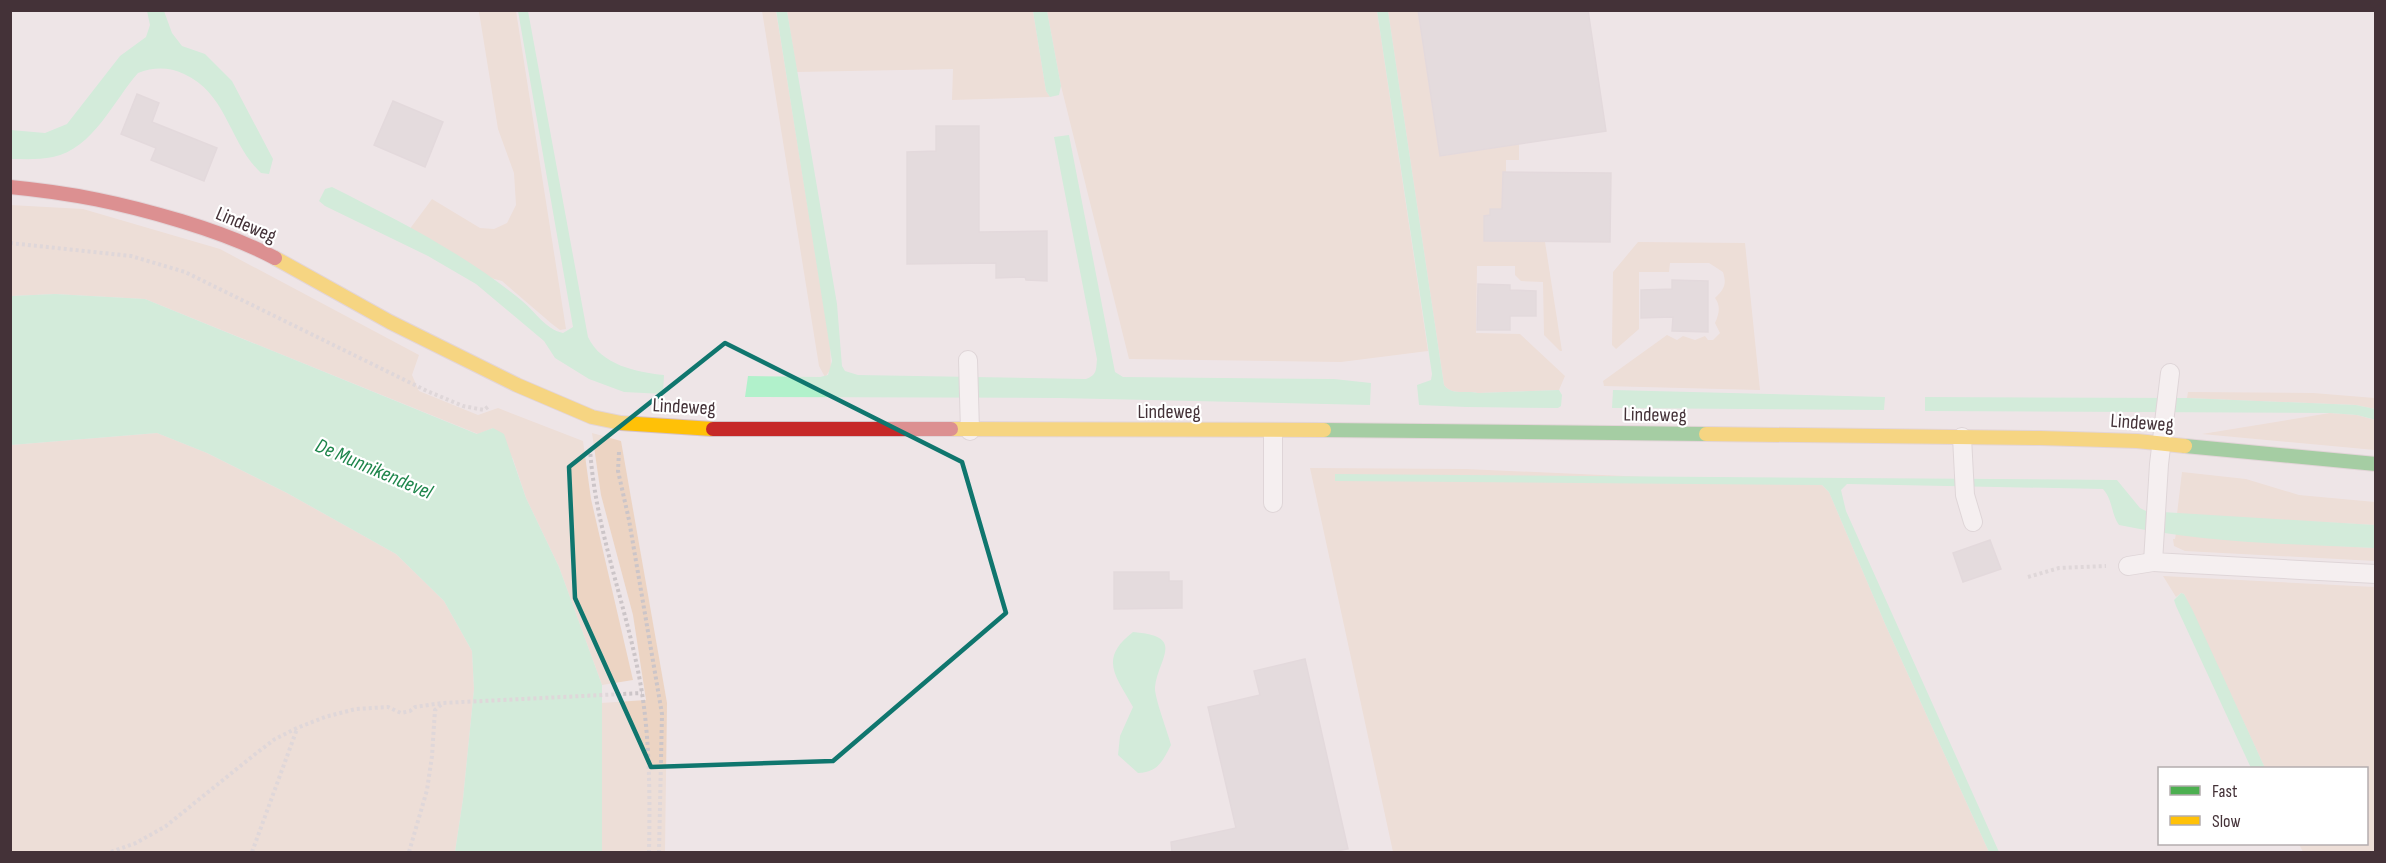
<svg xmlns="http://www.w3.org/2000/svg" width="2386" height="863" font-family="'Sofia Sans Condensed',sans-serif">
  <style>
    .green { fill: #ecd4c3 }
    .water { fill: #b1f1cb }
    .building { fill: #d7ced1; stroke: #d6cbce; stroke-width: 1.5 }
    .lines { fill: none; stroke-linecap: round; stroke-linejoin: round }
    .lane-casing { stroke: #ccc2c5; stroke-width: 20 }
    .fast-casing { stroke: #d4c1c6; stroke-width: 16 }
    .slow-casing { stroke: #d4c1c6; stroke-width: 16 }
    .jam-casing { stroke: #d4c1c6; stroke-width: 16 }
    .path { stroke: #ccc5c8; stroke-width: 4; stroke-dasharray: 3 3; stroke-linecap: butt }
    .lane { stroke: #fcfbfb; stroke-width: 18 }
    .fast { stroke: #4caf50; stroke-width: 14 }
    .slow { stroke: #ffc107; stroke-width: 14 }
    .jam { stroke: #c62828; stroke-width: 14 }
    .marked { fill: none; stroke: #0f766e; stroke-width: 4.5; stroke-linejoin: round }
    .labels { text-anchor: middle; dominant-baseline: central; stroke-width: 4.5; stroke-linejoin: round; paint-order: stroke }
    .street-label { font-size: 20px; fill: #443238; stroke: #fff }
    .water-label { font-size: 21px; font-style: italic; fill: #1e854b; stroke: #fff }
  </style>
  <rect width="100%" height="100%" fill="#eee5e7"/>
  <!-- green -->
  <g class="green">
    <path d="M487,10L516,11L566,329L560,330L552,324L502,281L472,273L406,234L432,199L480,228L494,229L507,223L516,205L514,173L498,129L479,12Z"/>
    <path d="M762,11H776L830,345L831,369L825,377L819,366Z"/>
    <path d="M787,11H1033L1046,91L1050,97L952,100L953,69L797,72Z"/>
    <path d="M1047,11H1377L1428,351L1341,362L1129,359L1061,86Z"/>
    <path d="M1388,11H1418L1440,156L1519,144V160H1506V172L1503,173L1502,209H1491L1490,215L1484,216V241L1545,242L1562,351H1560L1544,335L1543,282L1521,281L1515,275V266H1477L1476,333L1520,334L1565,376L1559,390L1478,393C1466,390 1452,396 1444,385Z"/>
    <path d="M10,205L83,209L220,249L419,355L412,375L419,391L478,415L498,408L583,441L591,499L633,680L602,685L559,567L526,498L513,459L493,428L478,434L145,299L55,294L11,296Z"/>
    <path d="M1638,242L1745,243L1760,390L1604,386L1603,381L1667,335L1677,340L1683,336L1695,340L1705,336L1708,340H1713L1720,333L1715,323C1719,314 1721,306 1715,298C1724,289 1727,285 1723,272L1709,263H1670L1669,272H1639V329L1616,349L1612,345L1613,272Z"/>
    <path d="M2188,392L2313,393L2375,398V409L2356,405L2187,398Z"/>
    <path d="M2330,413L2357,415L2375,420V450L2202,434Z"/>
    <path d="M157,433L207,453L287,493L396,554L444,601L472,651L474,689L463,799L455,852H11V445Z"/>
    <path d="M592,433L621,441L667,703L665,852H602L601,703L646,700L633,615L601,495Z"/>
    <path d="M1310,468L1466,469L1822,485L1829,492L1886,626L1989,852H1393Z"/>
    <path d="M2182,472L2246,479L2299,495L2375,502V525L2177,514Z"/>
    <path d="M2176,533L2241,541L2375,548V561L2185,551L2174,546L2173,539H2175Z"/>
    <path d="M2163,576L2375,587V852H2303L2299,844H2366V768H2265L2184,594L2181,593L2176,597Z"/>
  </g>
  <!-- water -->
  <g class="water">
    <path d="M776,10L787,11L837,304L842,366L845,371L858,375L1086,379C1097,375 1096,370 1097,359L1054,137L1069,135L1115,372L1123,377L1334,379L1371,383L1370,405L1059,398L745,397L748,376L820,377L828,375L832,361Z"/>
    <path d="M147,11H164L172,33L182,46L205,54L232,81L273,159L269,174L261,173C229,143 227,93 184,74C169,67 154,67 138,73C114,100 93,149 53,157C39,160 24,159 11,159V130L45,133L67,124L120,56L146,37L150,25Z"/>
    <path d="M518,11H528L588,337C601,365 636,372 664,375L663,394L624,392L589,379L555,358L544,341L476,284L428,256L325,206L319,201L325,189L332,187C399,221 462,252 521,300C535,311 545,329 563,333L573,327Z"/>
    <path d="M1033,11H1047L1061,86L1059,95L1050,97L1046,91Z"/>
    <path d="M1377,11H1388L1444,385C1452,396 1466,390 1478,393L1559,390L1562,395L1561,406L1558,408L1466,407L1419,405L1417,385L1431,380L1432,374Z"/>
    <path d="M55,294L145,299L477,434L493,428L504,434L526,498L559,567L602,685V852H455L463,799L474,689L472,651L444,601L396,554L287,493L207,453L157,433L11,445V296Z"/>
    <path d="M1613,390L1885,397L1884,410L1612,408Z"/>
    <path d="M1925,397L2187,398L2356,405L2375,409L2376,420L2357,415L2330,413L1925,411Z"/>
    <path d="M1335,474L2117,480L2140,508L2146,511L2375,525V548C2290,544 2203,543 2119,525C2111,514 2113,500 2103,489L1847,484L1841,490L1846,511L1999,852H1989L1886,626L1829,492L1822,485L1335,481Z"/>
    <path d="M2181,593L2184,594L2193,611L2265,768H2251L2176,606L2174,600Z"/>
    <path d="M1133,632C1187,636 1158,658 1155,687C1154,697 1168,733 1171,745C1162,762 1158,772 1138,773L1118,755L1120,736L1133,707C1116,676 1098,659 1133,632Z"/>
  </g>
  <!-- building -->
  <g class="building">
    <path d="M1418,10H1588L1606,131L1440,156Z"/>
    <path d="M137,94L159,103L152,122L217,148L204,181L151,160L156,148L121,134Z"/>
    <path d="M393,101L443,122L425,167L374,145Z"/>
    <path d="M936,126H979V232L1047,231V281L1026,280L1025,277L996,278V263L907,264V152L936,151Z"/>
    <path d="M1503,172L1611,173L1610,242L1484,241V216L1490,215V209H1502Z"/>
    <path d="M1672,280L1708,281V332L1672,331L1673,317L1641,318V290L1672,289Z"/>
    <path d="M1478,284L1510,285V290L1536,291V316H1510V330H1477Z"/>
    <path d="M1990,540L2001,569L1963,582L1953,553Z"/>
    <path d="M1114,572H1169V581H1182V608L1114,609Z"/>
    <path d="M1305,659L1348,849L1331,852H1172L1171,842L1236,828L1208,707L1260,695L1254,671Z"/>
  </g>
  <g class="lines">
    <!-- lane casing -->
    <g class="lane-casing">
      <g id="lane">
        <path d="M968,360L970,431"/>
        <path d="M2170,373L2159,464L2153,562L2376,574"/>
        <path d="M1962,437L1965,495L1973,522"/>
        <path d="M1273,503V432"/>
        <path d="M2128,566L2153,562"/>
      </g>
    </g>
    <!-- fast casing -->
    <g class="fast-casing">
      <g id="fast">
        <path d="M1324,430L1706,434"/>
        <path d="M2185,446L2376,464"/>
      </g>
    </g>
    <!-- slow casing -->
    <g class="slow-casing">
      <g id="slow">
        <path d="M275,258L390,322L517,385L592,417L621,423L713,429"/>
        <path d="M951,429L1324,430"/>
        <path d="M1706,434L2040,438L2137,441L2185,446"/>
      </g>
    </g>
    <!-- jam casing -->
    <g class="jam-casing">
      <g id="jam">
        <path d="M10,187C73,193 121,203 181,221C214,231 245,242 275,258"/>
        <path d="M713,429H951"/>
      </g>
    </g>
    <!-- path -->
    <g class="path">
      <path d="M10,243L131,256L185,272L427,391L463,406L484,410L490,405"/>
      <path d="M590,448C595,532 629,611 642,693C650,744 650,801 649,852"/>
      <path d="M619,452L618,471L629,520L662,714L659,852"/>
      <path d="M2028,577L2059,568L2106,566"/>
      <path d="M111,852L136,843L166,826L254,755L275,739L297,728L325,717L356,709L388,707L401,713L410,711L415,707L442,703L642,693"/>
      <path d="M252,852L297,729"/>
      <path d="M409,852L427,790L432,756L435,710L442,704"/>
    </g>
    <!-- lane -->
    <use href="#lane" class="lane"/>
    <!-- fast -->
    <use href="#fast" class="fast"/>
    <!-- slow -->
    <use href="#slow" class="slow"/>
    <!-- jam -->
    <use href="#jam" class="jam"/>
  </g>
  <!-- marked area -->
  <path d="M0 0H2386V863H0ZM725,343L962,462L1006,613L833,761L651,767L575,598L569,467Z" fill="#eee5e7" fill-opacity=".55" fill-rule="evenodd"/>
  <path class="marked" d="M725,343L962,462L1006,613L833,761L651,767L575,598L569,467Z"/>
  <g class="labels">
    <!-- street labels -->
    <g class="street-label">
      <text transform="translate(246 225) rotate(23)">Lindeweg</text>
      <text transform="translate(684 407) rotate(3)">Lindeweg</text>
      <text x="1169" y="412">Lindeweg</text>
      <text transform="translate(1655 415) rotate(1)">Lindeweg</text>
      <text transform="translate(2142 423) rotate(4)">Lindeweg</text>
    </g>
    <!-- water labels -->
    <g class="water-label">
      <text transform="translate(374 469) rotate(23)">De Munnikendevel</text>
    </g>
  </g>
  <!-- border -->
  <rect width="2386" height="863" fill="none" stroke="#443238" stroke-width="24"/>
  <!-- legend -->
  <rect x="2158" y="767" width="210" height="78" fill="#ffffff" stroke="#b4adaf" stroke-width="1.5"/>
  <rect x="2170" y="786" width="30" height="9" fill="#4caf50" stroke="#b4adaf" stroke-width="1.5"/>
  <text x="2212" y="797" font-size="18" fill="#443238">Fast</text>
  <rect x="2170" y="816" width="30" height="9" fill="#ffc107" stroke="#b4adaf" stroke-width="1.5"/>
  <text x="2212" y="827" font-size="18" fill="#443238">Slow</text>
</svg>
